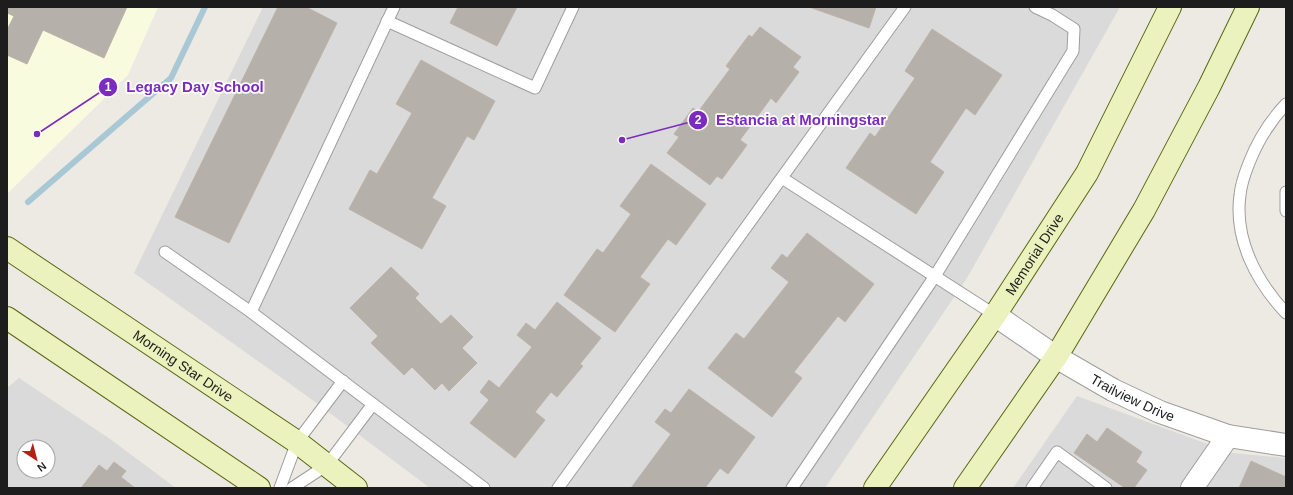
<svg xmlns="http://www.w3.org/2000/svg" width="1293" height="495" font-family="Arial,sans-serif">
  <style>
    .residential { fill: #dbdada; fill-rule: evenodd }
    .education { fill: #f9fbdf }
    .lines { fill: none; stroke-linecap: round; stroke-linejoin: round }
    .stream { stroke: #a9c8d6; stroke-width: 6 }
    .building { fill: #b6b0aa; stroke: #bdb2a8 }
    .lane-casing { stroke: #9e9e9e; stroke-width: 13 }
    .street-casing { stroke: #9e9e9e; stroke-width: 24 }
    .secondary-casing { stroke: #586711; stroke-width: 24 }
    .lane { stroke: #fff; stroke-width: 11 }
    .street { stroke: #fff; stroke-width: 22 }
    .secondary { stroke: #ebf2bd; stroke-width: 22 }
    .labels { text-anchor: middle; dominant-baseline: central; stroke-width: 3.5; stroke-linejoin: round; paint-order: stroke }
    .street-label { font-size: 14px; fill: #1d1d1d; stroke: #fff }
    .leader { fill: none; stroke: #7b2cbf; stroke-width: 1.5 }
    .callout-dot { fill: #7b2cbf; stroke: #fff; stroke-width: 1.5 }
    .mark-label { font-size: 12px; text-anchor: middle; font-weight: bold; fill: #fff }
    .callout-label { font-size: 15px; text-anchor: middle; font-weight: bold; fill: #7b2cbf; stroke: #fff; stroke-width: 3.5; stroke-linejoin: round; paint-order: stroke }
  </style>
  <rect width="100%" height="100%" fill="#edeae4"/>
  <!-- residential -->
  <g class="residential">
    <path d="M263,7H1120L967,278L825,488H430L307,396L134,273Z"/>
    <path d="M19,378L110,439L176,488H7V388ZM24,447H48V471H24Z"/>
    <path d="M1077,396L1232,453L1286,458V488H1013Z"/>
  </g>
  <!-- education -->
  <path class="education" d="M7,7H158L128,75L7,194Z"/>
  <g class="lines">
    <!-- stream -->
    <path class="stream" d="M28,202L171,78L205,7"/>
  </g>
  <!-- building -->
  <g class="building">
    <path d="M7,7H127L104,58L43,30L27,64L7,55V30L14,16L7,13Z"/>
    <path d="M278,7H306L337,23L229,243L175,217Z"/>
    <path d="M458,7H517L497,46L450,23Z"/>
    <path d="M809,7H876L869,28Z"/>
    <path d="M760,27L801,57L793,67L799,72L776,103L771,98L740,140L747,145L722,179L717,176L710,185L667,153L679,137L674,134L693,108L698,112L730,69L726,66L749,35L752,37Z"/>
    <path d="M932,29L1002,75L975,115L966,108L930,162L944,172L916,214L846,168L870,133L875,137L915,78L905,71Z"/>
    <path d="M421,60L495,101L474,140L467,136L432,198L446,206L422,249L349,209L370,170L377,174L412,113L396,104Z"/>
    <path d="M651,164L706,204L676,245L668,239L640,277L650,284L615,332L564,295L597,249L603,253L631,214L620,206Z"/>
    <path d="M807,233L874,284L845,322L838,316L794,372L802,378L772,417L708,368L736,333L744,339L789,282L771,268L782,254L787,258Z"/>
    <path d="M391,267L419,294L415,298L441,324L451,315L473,337L462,348L477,363L449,391L442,383L435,390L412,367L404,375L371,343L378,336L350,308Z"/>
    <path d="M557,302L601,338L580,364L583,366L557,397L551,392L535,412L545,420L515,458L470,423L489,400L480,392L489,380L499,388L532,347L517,335L526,323L535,330Z"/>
    <path d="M689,389L755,437L728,474L720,468L705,488H631L671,434L655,422L665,409L671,413Z"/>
    <path d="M1107,428L1142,452L1136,462L1147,470L1134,488H1125L1074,453L1087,434L1097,442Z"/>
    <path d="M1251,461L1286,477V488H1239Z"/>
    <path d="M114,462L126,471L121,477L135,488H81L99,465L107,471Z"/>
  </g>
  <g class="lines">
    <!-- lane casing -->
    <g class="lane-casing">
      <g id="lane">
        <path d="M387,21L535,88L573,7"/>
        <path d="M1286,104C1270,121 1258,140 1249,163C1245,173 1241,184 1240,195C1234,239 1256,281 1286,313"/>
        <path d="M782,178L995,315"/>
        <path d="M1286,192V211"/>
        <path d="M165,252L251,312L484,488"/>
        <path d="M251,312L394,7"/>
        <path d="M280,488L297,442L343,381"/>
        <path d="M292,488L327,465L373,404"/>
        <path d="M558,488L905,7"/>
        <path d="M792,488L935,276L1073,51L1074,29L1052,15L1035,7"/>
        <path d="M1032,488L1057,452L1106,488"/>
      </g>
    </g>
    <!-- street casing -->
    <g class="street-casing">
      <g id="street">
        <path id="s1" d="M995,315L1056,357L1113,390L1160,412L1228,436L1286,445"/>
        <path d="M1192,488L1228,436"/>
      </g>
    </g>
    <!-- secondary casing -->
    <g class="secondary-casing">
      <g id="secondary">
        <path id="s2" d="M7,248L297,442L356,488"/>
        <path d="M7,318L259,488"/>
        <path id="s3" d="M875,488L995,315L1087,173L1170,7"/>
        <path d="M965,488L1056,357L1144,210L1209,87L1248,7"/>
      </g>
    </g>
    <!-- lane -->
    <use href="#lane" class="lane"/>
    <!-- street -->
    <use href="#street" class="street"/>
    <!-- secondary -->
    <use href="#secondary" class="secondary"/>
  </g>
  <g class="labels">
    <!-- street labels -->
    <g class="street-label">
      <text stroke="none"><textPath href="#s3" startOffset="283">Memorial Drive</textPath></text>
      <text stroke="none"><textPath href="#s2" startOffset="212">Morning Star Drive</textPath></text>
      <text stroke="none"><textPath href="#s1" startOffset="161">Trailview Drive</textPath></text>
    </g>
  </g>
  <!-- callouts -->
  <path class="leader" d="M37 134L108 87M622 140L698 120"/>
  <g class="callout-dot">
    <circle cx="37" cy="134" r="4"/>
    <circle cx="622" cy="140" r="4"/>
    <circle cx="108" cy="87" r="10"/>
    <circle cx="698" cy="120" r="10"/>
  </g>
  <g class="mark-label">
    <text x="108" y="91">1</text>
    <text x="698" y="124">2</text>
  </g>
  <g class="callout-label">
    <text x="195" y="92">Legacy Day School</text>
    <text x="801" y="125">Estancia at Morningstar</text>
  </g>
  <!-- border -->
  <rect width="1293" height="495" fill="none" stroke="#1d1d1d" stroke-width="16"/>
  <!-- north arrow -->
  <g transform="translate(36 459) rotate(144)"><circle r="19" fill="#ffffff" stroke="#a5a5a5"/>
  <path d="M0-3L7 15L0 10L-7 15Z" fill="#b32116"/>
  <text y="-6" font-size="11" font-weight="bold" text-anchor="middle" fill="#1d1d1d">N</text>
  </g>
</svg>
